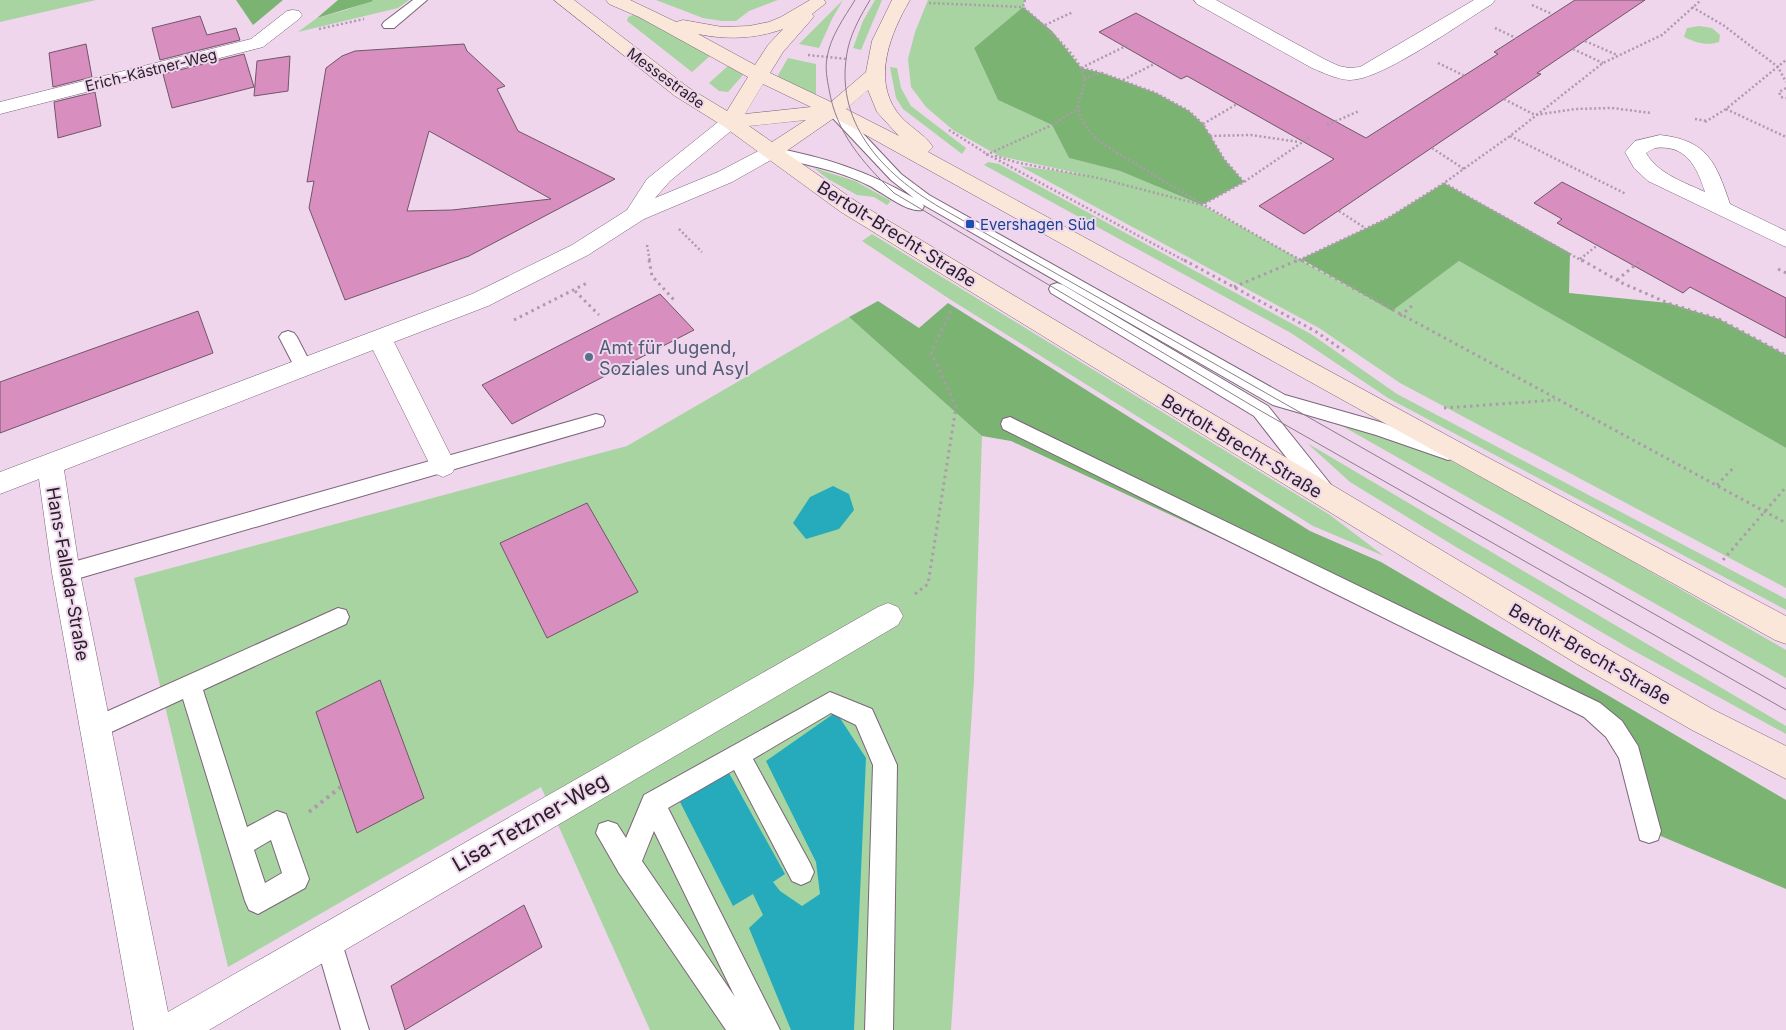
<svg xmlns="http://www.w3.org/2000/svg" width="1786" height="1030" font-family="Inter,sans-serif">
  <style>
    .green { fill: #a8d4a1 }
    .forest { fill: #7ab372 }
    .water { fill: #25abbc }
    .building { fill: #d88ebf; stroke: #705667; fill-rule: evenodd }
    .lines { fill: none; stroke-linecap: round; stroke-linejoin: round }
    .service-casing { stroke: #7b6579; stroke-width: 2 }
    .minor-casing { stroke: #7b6579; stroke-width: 1 }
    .secondary-casing { stroke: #7b6579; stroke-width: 1 }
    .path-far2 { stroke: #ae9aac; stroke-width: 2.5; stroke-dasharray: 2 2.5; stroke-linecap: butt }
    .path-far1 { stroke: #ae9aac; stroke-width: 3; stroke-dasharray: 2.5 4; stroke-linecap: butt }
    .path { stroke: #ae9aac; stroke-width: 4; stroke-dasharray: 3 4.5; stroke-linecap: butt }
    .service { fill: #fff; fill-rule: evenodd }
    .minor { fill: #fff; fill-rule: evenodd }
    .secondary { fill: #fbe6da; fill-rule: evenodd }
    .tram { stroke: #8d7c8c; stroke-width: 1 }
    .transit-dot { fill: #1a4fb4; stroke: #efd6ed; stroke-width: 2 }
    .service-dot { fill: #5c6f8a; stroke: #efd6ed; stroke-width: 2 }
    .labels { text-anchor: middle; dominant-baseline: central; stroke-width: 4; stroke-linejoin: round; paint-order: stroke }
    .far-street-label { font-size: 15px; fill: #271e26; stroke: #efd6ed }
    .far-transit-label { font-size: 15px; fill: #164399; stroke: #efd6ed; text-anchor: start }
    .street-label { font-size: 18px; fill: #271e26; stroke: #efd6ed }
    .service-label { font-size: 18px; fill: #4e5e75; stroke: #efd6ed; text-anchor: start }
    .near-street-label { font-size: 21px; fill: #271e26; stroke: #efd6ed }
  </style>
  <rect width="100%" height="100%" fill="#efd6ed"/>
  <!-- green -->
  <g class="green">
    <path d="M0,0H96L0,22Z"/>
    <path d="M372,0H409L398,8L298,32L317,18L346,10Z"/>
    <path d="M656,0H778L749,11L736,21H722L703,18Z"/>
    <path d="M843,0L832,19L819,48L799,44Z"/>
    <path d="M875,0H882L861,50L853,48L863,21Z"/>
    <path d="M928,0H1025L1023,7L974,48L998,100L1052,125L1069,158L1120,171L1202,205L1392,311L1459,261L1786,448V588L1400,383L1319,328L1020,166L1087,175L999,156L953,130L926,107L911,87L908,59L915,32Z"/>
    <path d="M633,15H640L711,55L692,72L627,21L628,17Z"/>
    <path d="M1699,26L1712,28L1720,35L1719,42C1706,46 1697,43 1684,37L1687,28Z"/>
    <path d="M788,58L816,64V98L777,77Z"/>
    <path d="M729,65L743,75L728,92L719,91L709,83Z"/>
    <path d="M890,67L897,68L901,88L911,106L966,148L962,154L903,109L896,98Z"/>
    <path d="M988,162L999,164L1311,334L1397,394L1786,599V610L1388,398L1291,333L984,165Z"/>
    <path d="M814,168L855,181L891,201L887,205L874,197L857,195L828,179Z"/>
    <path d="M872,234L1330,515L1384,556L1313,526L951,300L862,241Z"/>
    <path d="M849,317L982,436L974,680L951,1030H650L541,787L228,967L134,578L627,446Z"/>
    <path d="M1337,423L1371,429L1444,457L1564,522L1786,650V678Z"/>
    <path d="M1307,443L1786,726V734L1627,647L1456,547L1350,482Z"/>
  </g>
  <!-- forest -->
  <g class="forest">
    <path d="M236,0H283L253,25Z"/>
    <path d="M338,0H372L373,1L317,18Z"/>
    <path d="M1023,7L1052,31L1081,68L1102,73L1156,93L1189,111L1203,124L1224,159L1244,182L1202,205L1120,171L1069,158L1052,125L998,100L974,48Z"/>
    <path d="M1444,183L1570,253L1569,293L1668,303L1719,319L1786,355V448L1459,261L1392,311L1301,259L1388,218Z"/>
    <path d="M878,301L919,328L948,303L1310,531L1381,562L1786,800V889L1649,831L1630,754L1592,710L1011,441L982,436L849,317Z"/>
  </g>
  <!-- water -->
  <g class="water">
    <path d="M833,486L849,494L854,510L839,529L806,539L793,523L810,497Z"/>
    <path d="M836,712L866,758L854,1030H791L749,928L763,915L753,894L733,906L680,802L729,773L785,874L773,882L780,891L802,906L820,894L816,862L766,761Z"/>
  </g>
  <!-- building -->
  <g class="building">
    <path d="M1575,0H1645L1537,73L1541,74L1304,234L1259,206L1334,159L1187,76L1181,79L1099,32L1136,13L1366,138L1498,54L1494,52Z"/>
    <path d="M200,16L207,35L236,28L240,40L160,60L152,28Z"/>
    <path d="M86,44L92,77L53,87L49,53Z"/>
    <path d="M464,44L467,51L505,86L497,89L518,131L615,179L469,256L345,300L309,208L314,181L307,182L326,68L342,56L355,51ZM429,131L551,199L452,210L407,211Z"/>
    <path d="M244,54L254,87L172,108L163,74Z"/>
    <path d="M290,56L288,91L254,96L257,61Z"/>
    <path d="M95,92L101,126L58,138L54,102Z"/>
    <path d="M1562,182L1786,298V338L1690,287L1683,293L1557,223L1562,219L1534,203Z"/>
    <path d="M660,294L694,330L512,424L482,385Z"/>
    <path d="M198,311L213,353L0,433V382Z"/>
    <path d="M587,503L638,592L547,638L500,543Z"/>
    <path d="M380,680L424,798L357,833L316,712Z"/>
    <path d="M524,905L542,947L405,1030L391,986Z"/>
  </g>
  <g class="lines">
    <!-- service casing -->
    <g class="service-casing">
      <g id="service">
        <path d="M413,0H427L394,28H384L382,25L384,22Z"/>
        <path d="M833,106L838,107L901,174L929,195L1285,395L1380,422L1455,448L1458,453L1455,458L1448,460L1376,435L1273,405L922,204L924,206L922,210C908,213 883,193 870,186C837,169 801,164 766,155L764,152L766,149L771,147C827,158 865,170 914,198L891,180L828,113L826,110L828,107Z"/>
        <path d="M1057,283L1063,285L1268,406L1332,486L1335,492L1332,498L1325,500L1318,498L1254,416L1051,293L1049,289L1051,285Z"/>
        <path d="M288,331L294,333L297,337L312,366L309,371L303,373L297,371L294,366L279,337L282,333Z"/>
        <path d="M596,414L603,416L605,421L603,426L66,582L59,579L56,573L59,567L66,564Z"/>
        <path d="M1010,417L1600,703L1622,721L1638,746L1661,831L1658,840L1649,843L1640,840L1619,758L1606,737L1584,717L1003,429L1001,424L1003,419Z"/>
        <path d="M338,608L346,610L349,617L346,624L203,690L247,827L277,811L286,814L309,879L305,888L258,914L249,910L245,901L183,699L96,739L88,736L85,728L88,720ZM271,840L282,873L265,883L254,850Z"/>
        <path d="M830,692L872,709L897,765L893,1030H865L873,765L856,725L831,713L753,759L810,863L814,872L810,881L801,885L792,881L734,770L668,808L780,1030H726L619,873L596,833L599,824L608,821L617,824L626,838L644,795ZM654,831L735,997L642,861Z"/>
        <path d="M328,927L337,931L341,940L369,1030H341L315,940L319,931Z"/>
      </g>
    </g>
    <!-- minor casing -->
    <g class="minor-casing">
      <g id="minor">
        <path d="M1194,0H1216L1326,60L1339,66L1349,68L1360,67L1474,0H1495L1492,4C1462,22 1381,81 1349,80C1336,79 1324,73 1312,68L1197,4Z"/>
        <path d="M293,10L299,11L302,15L299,19L263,47L0,114V102L251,39L287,11Z"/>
        <path d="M730,116L737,118L740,122L737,126L670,181L655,198L718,172L764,148L771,146L778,148L781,152L778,156L732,182L644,219L588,255L488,306L394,342L456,466L452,473L443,477L434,473L373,350L64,470L80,573L168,1012L878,607L888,603L898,607L903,616L898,625L209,1030H134L52,573L39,479L0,494V472L472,294L572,245L627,210L647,179L723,118Z"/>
        <path d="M1660,135C1708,140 1716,163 1730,204L1786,231V247L1648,181L1634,168L1625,152L1635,141ZM1655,148C1686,144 1697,167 1705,192C1684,182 1658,174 1646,153Z"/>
      </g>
    </g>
    <!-- secondary casing -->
    <g class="secondary-casing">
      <path id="secondary" d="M554,0H574L689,88L727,111L748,77L639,17L609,4L606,0H630L676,22L683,20L722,27L749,26L769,22L781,17L810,0H824L826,3L812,14L814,16L811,20L783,52L770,73L831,102L866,72L872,41L892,0H910C891,32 872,78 897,112C907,126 924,133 933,147L928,152L1485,456L1786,616V644L1775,640L846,124L834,118L785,152L857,202L1599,644L1714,710L1786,746V779L1692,730L1577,664L841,212L723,126L675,96ZM783,29L768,45L755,65L698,34C727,40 755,39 783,29ZM763,84L811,107L745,114ZM868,90L877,112L899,136L846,109ZM806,120L772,142L749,126Z"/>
    </g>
    <!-- path-far2 -->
    <g class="path-far2">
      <path d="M1025,0L1023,7C1038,20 1083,58 1084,78C1085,98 1070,103 1085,125C1096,144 1121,154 1139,166C1193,199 1248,231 1304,262"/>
      <path d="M929,3L1023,7"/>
      <path d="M1532,5L1552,14"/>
      <path d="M1692,7L1723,25L1778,67L1786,82"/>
      <path d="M1045,25L1073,12"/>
      <path d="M1495,28L1516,38"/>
      <path d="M319,29L364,19"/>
      <path d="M1585,41L1617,55"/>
      <path d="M1573,49L1603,63"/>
      <path d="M808,55L847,59"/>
      <path d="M1438,63L1465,76"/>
      <path d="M1081,68L1130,44"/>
      <path d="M1082,68L1100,72"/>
      <path d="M1084,78L1102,73L1156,93L1189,111L1203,124L1224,159L1244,182"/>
      <path d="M1123,80L1156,63"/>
      <path d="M1786,88L1779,92L1781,97L1786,98"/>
      <path d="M1504,99L1535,115L1575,109L1612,108L1651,113"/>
      <path d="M1726,109L1786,137"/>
      <path d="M1695,119L1707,121"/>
      <path d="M1705,122L1726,109L1786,60"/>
      <path d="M1203,124L1237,104"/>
      <path d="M1327,125L1359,111"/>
      <path d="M949,130L987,154L1187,262"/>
      <path d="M1210,136L1251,135L1299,142"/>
      <path d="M1510,136L1626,194"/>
      <path d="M1432,148L1464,169"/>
      <path d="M986,155L1052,125L1077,109"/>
      <path d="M995,156L1019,163L1098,178L1202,205L1244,182L1310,137"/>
      <path d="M1444,183L1584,262"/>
      <path d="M1339,211L1365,228"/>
      <path d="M679,229L702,252"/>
      <path d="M647,245L650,262"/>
      <path d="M1580,259L1599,244"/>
      <path d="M1295,262L1388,218L1444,183L1510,136L1603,63L1662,35L1701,0"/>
    </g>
    <!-- path-far1 -->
    <g class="path-far1">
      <path d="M649,260L652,276L674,300"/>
      <path d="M1184,260L1315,331L1347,353"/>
      <path d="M1301,260L1786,523"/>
      <path d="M1582,260L1622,283L1668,303L1719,319L1786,355"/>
      <path d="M1778,269L1786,273"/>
      <path d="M1617,280L1640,261"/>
      <path d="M1234,287L1298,260"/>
      <path d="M575,291L599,315"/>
      <path d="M1400,316L1413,305"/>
      <path d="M514,320L589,282"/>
      <path d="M1444,408L1555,400"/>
      <path d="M1717,485L1735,466"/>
      <path d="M1723,560L1786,487"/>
      <path d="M915,594L928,584L956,407L931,352L953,307"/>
    </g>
    <!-- path -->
    <path class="path" d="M309,812L342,786"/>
    <!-- service -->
    <use href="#service" class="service"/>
    <!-- minor -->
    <use href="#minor" class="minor"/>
    <!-- secondary -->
    <use href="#secondary" class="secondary"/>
    <!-- tram -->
    <g class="tram">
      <path d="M855,0C844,18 830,37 827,58C825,68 827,79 829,89C836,133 863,163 894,193L1261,411L1786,710"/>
      <path d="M870,0C861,15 852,31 848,48C832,122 883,174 941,208L1786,689"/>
    </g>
  </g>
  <!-- markers -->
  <rect class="transit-dot" x="965" y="219" width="10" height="10" rx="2.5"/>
  <circle class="service-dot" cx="589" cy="357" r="5"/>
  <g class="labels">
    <!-- far-street labels -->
    <g class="far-street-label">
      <text transform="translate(151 70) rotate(-14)">Erich-Kästner-Weg</text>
      <text transform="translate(666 78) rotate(36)">Messestraße</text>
    </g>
    <!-- far-transit labels -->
    <g class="far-transit-label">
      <text x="980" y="224">Evershagen Süd</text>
    </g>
    <!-- street labels -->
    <g class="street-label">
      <text transform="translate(897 234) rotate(32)">Bertolt-Brecht-Straße</text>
      <text transform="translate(1242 446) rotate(31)">Bertolt-Brecht-Straße</text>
      <text transform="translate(68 574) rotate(80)">Hans-Fallada-Straße</text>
      <text transform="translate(1590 654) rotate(30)">Bertolt-Brecht-Straße</text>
    </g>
    <!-- service labels -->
    <g class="service-label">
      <text x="599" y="347">Amt für Jugend,<tspan x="599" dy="21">Soziales und Asyl</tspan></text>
    </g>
    <!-- near-street labels -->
    <g class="near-street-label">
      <text transform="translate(530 822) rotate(-30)">Lisa-Tetzner-Weg</text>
    </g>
  </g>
</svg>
